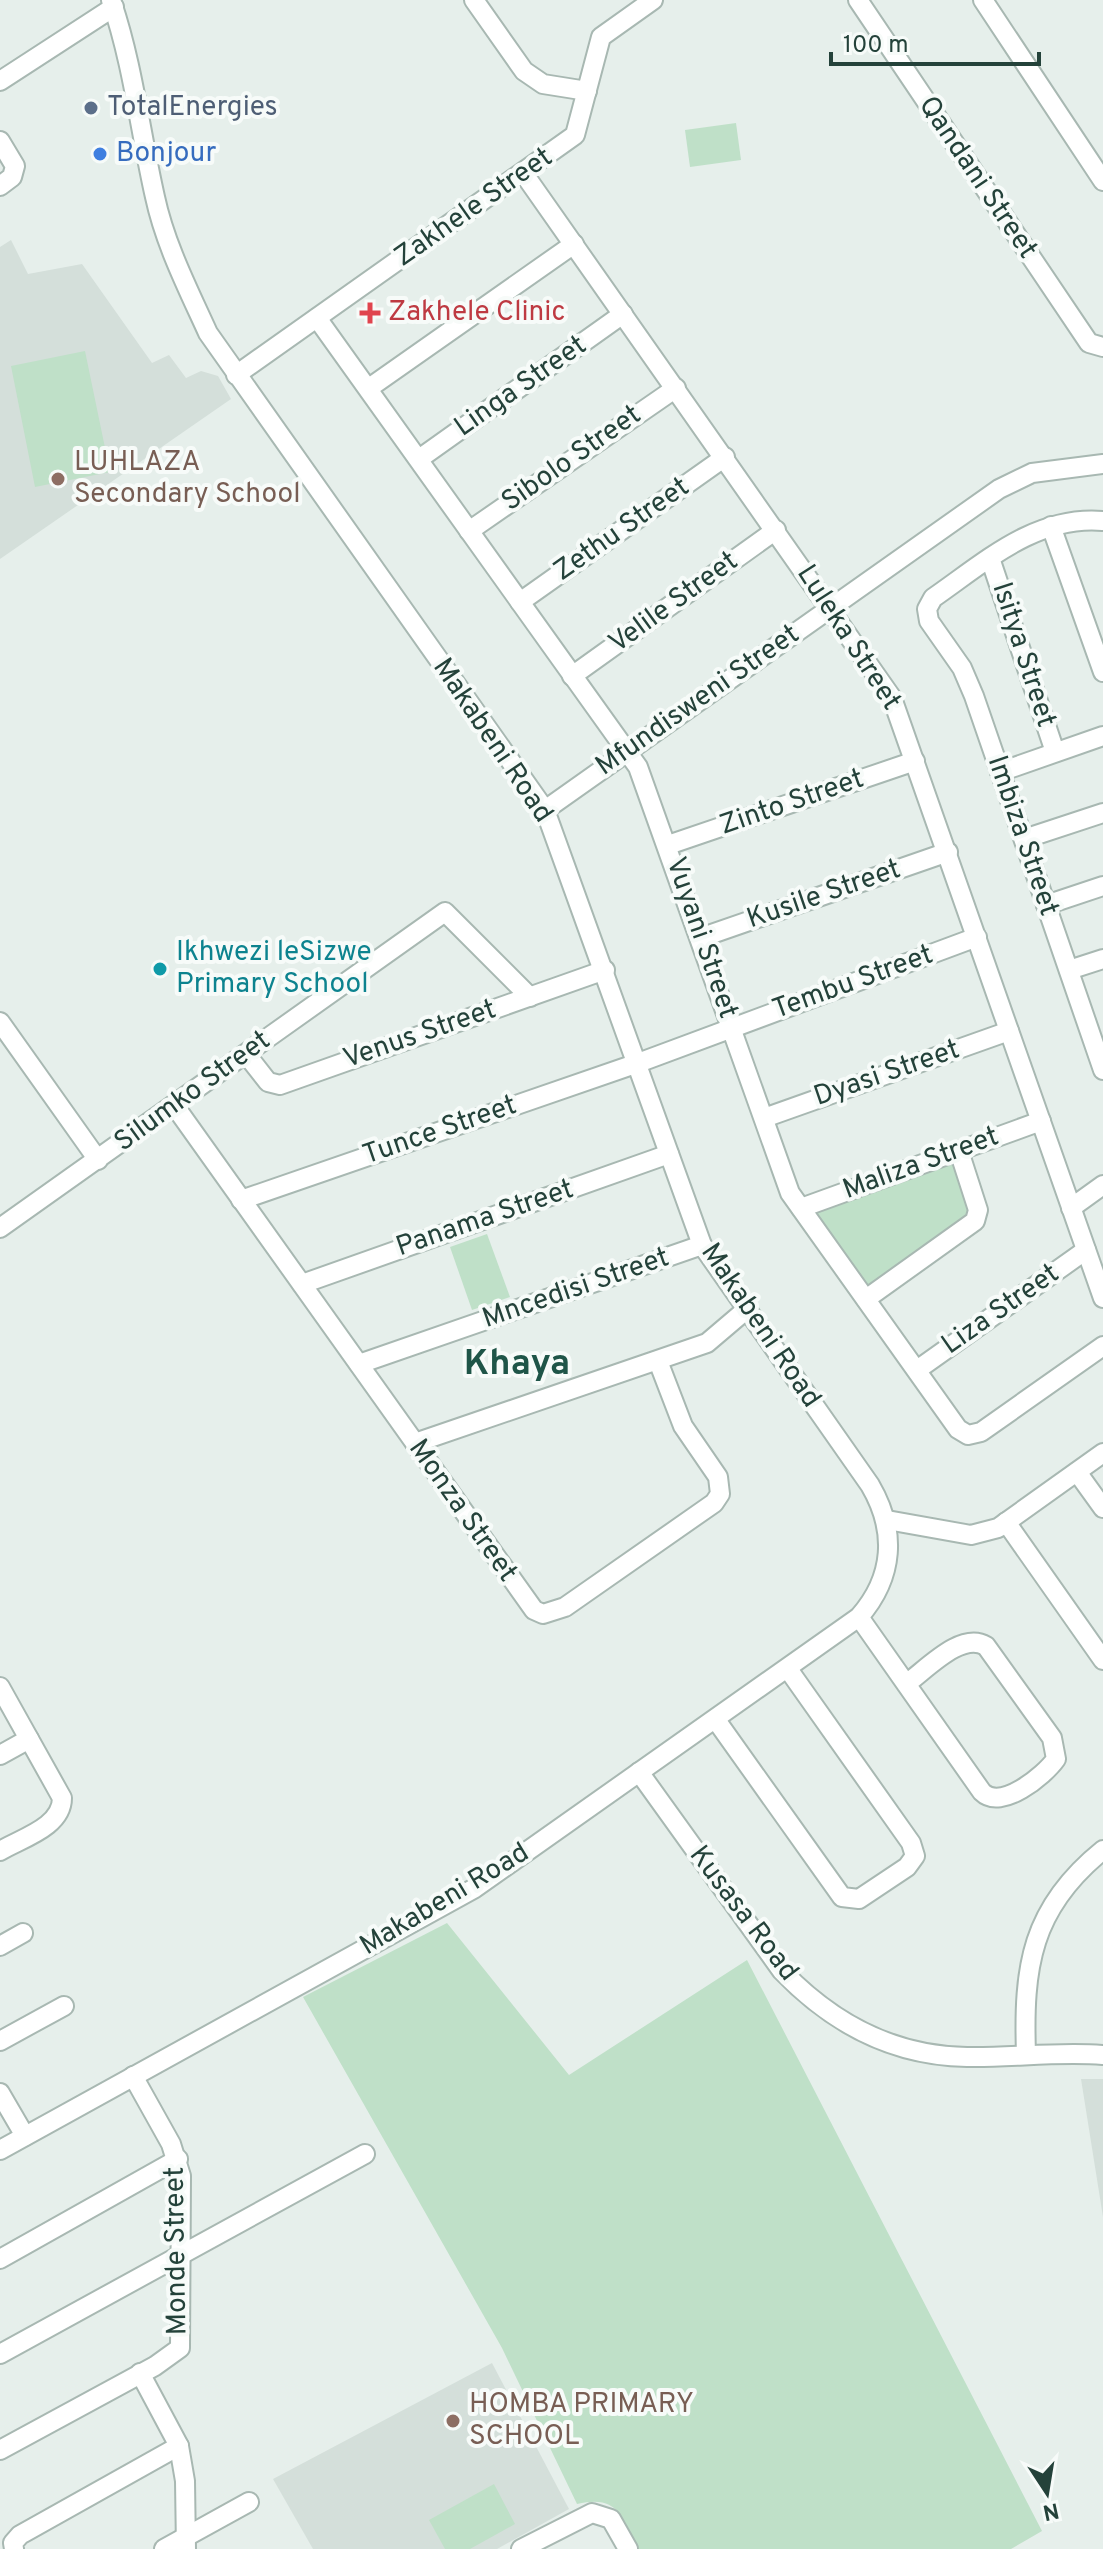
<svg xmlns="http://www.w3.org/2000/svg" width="1103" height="2549" font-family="Overpass,sans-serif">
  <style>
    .built { fill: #d4dfda }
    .green { fill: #bfe0c8 }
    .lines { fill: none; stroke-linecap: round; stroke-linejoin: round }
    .minor-casing { stroke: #a8b8b2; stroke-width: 22 }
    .minor { stroke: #fff; stroke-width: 18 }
    .service-dot { fill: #5c6f8a; stroke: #f7fbf9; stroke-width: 3 }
    .shop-dot { fill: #3f7fe0; stroke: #f7fbf9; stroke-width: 3 }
    .health-dot { fill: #e0444e; stroke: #f7fbf9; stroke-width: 3 }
    .education-dot { fill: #8d6e63; stroke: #f7fbf9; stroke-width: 3 }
    .culture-dot { fill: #0f9aa8; stroke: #f7fbf9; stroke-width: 3 }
    .labels { text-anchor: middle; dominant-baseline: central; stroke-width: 8; stroke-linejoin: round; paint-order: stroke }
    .service-label { font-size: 28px; fill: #4e5e75; stroke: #f7fbf9; text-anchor: start }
    .shop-label { font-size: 28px; fill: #366cbe; stroke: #f7fbf9; text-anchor: start }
    .street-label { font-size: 28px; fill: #24423a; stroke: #f7fbf9 }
    .health-label { font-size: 28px; fill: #be3a42; stroke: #f7fbf9; text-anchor: start }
    .education-label { font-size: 28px; fill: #785e54; stroke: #f7fbf9; text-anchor: start }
    .culture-label { font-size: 28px; fill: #0d838f; stroke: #f7fbf9; text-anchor: start }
    .district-label { font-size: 36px; font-weight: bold; fill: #1f5548; stroke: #f7fbf9 }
  </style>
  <rect width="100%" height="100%" fill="#e6efeb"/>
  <!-- built -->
  <g class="built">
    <path d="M11,240L28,274L82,264L152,363L169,355L186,378L201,371L218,376L231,399L0,559V247Z"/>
    <path d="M1081,2079H1103V2217Z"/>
    <path d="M492,2363L569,2509L497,2549H313L273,2479Z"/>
  </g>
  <!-- green -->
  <g class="green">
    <path d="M736,123L741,160L690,167L685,130Z"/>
    <path d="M85,351L110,472L35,487L11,366Z"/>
    <path d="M949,1161L954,1163L973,1211L872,1287L865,1286L814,1215L815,1208Z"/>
    <path d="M487,1234L510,1297L472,1310L450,1247Z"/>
    <path d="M447,1923L569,2075L747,1960L1042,2531L1011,2549H639C621,2517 619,2494 577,2504L502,2348L303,1997Z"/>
    <path d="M494,2484L515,2524L470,2549H445L429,2520Z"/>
  </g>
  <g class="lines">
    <!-- minor casing -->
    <g class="minor-casing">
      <g id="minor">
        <path d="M474,0L524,71L543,84L587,91"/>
        <path d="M858,0L1089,343L1103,347"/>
        <path d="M983,0L1103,181"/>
        <path d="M0,81L114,7"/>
        <path d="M0,141L15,166L12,177L0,186"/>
        <path d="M524,174L892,698L1103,1298"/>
        <path d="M317,318L638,767L790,1193L958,1429L968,1435L981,1432L1103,1346"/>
        <path d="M236,375L575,135L601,37L653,0"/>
        <path d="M369,388L574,244"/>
        <path d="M419,459L623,314"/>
        <path d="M1103,521C1036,515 985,562 933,598L927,609L929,621L962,668L974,696L1103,1070"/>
        <path d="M1051,526L1103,672"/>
        <path d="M469,531L676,388"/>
        <path d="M990,558L1055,752"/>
        <path d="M520,602L725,457"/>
        <path d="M572,676L776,530"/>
        <path d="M1000,772L1103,736"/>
        <path d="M545,810L999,489L1032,473L1103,464"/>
        <path d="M1024,839L1103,813"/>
        <path d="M668,845L915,761"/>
        <path d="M1046,905L1103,886"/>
        <path d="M700,938L948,852"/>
        <path d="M1069,970L1103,959"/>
        <path d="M0,1022L98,1160"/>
        <path d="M246,1054L268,1082L280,1085L605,970"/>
        <path d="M174,1105L534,1610L543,1614L565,1607L714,1503L720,1494L718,1477L683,1426L658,1361"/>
        <path d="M764,1118L1009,1031"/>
        <path d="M241,1200L638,1063L977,937"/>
        <path d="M801,1208L1041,1121"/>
        <path d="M1071,1208L1103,1185"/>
        <path d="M0,1228L445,912L530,997"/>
        <path d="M302,1284L669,1154"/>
        <path d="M866,1299L975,1221L978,1210L959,1151"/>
        <path d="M359,1364L702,1245"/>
        <path d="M917,1370L1086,1250"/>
        <path d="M415,1443L707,1343L747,1309"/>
        <path d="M1077,1472L1103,1508"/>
        <path d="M887,1520L971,1535L998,1528L1103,1453"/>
        <path d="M1006,1522L1103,1660"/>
        <path d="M859,1617L982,1792C1001,1811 1044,1776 1056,1759L1052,1738L986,1646C961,1631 926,1670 906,1684"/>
        <path d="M0,1687L62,1798C62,1827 22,1838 0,1851"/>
        <path d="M716,1720L842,1897L859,1899L907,1867L915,1856L911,1843L788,1669"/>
        <path d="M0,1755L29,1739"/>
        <path d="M639,1772L782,1971C832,2023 894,2056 967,2057C1012,2058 1058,2051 1103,2055"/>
        <path d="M0,1946L23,1933"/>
        <path d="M0,2041L64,2006"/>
        <path d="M1026,2054C1023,1967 1031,1908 1103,1850"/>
        <path d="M0,2093L25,2136"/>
        <path d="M0,2150L475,1888L859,1617C894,1577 897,1531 870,1485L702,1245L545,810L208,333C188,289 165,244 155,197C140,131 133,64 111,0"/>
        <path d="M0,2259L178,2159"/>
        <path d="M0,2354L365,2154"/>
        <path d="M140,2373L179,2446L185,2481L186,2549"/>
        <path d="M0,2450L155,2366L180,2348L181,2176L171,2144L133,2076"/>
        <path d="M14,2549L13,2543L20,2535L179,2446"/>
        <path d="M164,2549L249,2502"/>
        <path d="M521,2549L592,2513L611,2519L628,2549"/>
      </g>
    </g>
    <!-- minor -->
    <use href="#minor" class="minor"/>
  </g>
  <!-- markers -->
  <circle class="service-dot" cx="91" cy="108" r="8"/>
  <circle class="shop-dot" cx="100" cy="154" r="8"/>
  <path class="health-dot" d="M366 301h8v8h8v8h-8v8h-8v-8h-8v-8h8z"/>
  <g class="education-dot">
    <circle cx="58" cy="479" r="8"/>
    <circle cx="453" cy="2421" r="8"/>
  </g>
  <circle class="culture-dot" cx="160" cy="969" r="8"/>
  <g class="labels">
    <!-- service labels -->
    <g class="service-label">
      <text x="107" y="108">TotalEnergies</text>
    </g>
    <!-- shop labels -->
    <g class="shop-label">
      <text x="116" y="154">Bonjour</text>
    </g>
    <!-- street labels -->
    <g class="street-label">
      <text transform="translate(977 178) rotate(56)">Qandani Street</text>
      <text transform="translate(474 208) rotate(-35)">Zakhele Street</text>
      <text transform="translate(521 387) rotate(-35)">Linga Street</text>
      <text transform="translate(572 459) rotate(-35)">Sibolo Street</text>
      <text transform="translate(622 530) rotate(-35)">Zethu Street</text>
      <text transform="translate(674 603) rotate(-36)">Velile Street</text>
      <text transform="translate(848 638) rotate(57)">Luleka Street</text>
      <text transform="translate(1023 655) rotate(72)">Isitya Street</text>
      <text transform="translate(698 701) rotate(-35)">Mfundisweni Street</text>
      <text transform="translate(492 741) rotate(56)">Makabeni Road</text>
      <text transform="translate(792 803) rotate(-19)">Zinto Street</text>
      <text transform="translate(1022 836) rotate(71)">Imbiza Street</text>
      <text transform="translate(824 895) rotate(-19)">Kusile Street</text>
      <text transform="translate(701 938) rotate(71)">Vuyani Street</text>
      <text transform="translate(853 983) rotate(-20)">Tembu Street</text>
      <text transform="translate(420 1035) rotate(-19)">Venus Street</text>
      <text transform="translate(887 1074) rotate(-19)">Dyasi Street</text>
      <text transform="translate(193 1092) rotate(-36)">Silumko Street</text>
      <text transform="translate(440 1131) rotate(-19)">Tunce Street</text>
      <text transform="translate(921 1164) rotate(-20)">Maliza Street</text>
      <text transform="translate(485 1219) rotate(-19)">Panama Street</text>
      <text transform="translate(576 1289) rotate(-19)">Mncedisi Street</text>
      <text transform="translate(1001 1310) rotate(-35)">Liza Street</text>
      <text transform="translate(760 1326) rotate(56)">Makabeni Road</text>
      <text transform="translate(462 1511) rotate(55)">Monza Street</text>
      <text transform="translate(445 1900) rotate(-31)">Makabeni Road</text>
      <text transform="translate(743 1914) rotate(53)">Kusasa Road</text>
      <text transform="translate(177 2251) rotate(-91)">Monde Street</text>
    </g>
    <!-- health labels -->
    <g class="health-label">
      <text x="388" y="313">Zakhele Clinic</text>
    </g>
    <!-- education labels -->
    <g class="education-label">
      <text x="74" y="463">LUHLAZA<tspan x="74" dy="32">Secondary School</tspan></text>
      <text x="469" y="2405">HOMBA PRIMARY<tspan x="469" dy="32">SCHOOL</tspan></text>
    </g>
    <!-- culture labels -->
    <g class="culture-label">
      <text x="176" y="953">Ikhwezi leSizwe<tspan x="176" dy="32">Primary School</tspan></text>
    </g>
    <!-- district labels -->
    <g class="district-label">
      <text x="517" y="1365">Khaya</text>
    </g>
  </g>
  <!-- north arrow -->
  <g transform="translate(1047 2493) rotate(168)" stroke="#f7fbf9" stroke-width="6" paint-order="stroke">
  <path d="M0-6L14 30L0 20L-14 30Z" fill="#24423a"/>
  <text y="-12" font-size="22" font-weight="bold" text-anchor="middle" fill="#24423a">N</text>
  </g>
  <!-- scale -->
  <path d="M831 52v12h208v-12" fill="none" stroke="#24423a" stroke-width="4"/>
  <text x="843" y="52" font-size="24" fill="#24423a" stroke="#f7fbf9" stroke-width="6" paint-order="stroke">100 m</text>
</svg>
